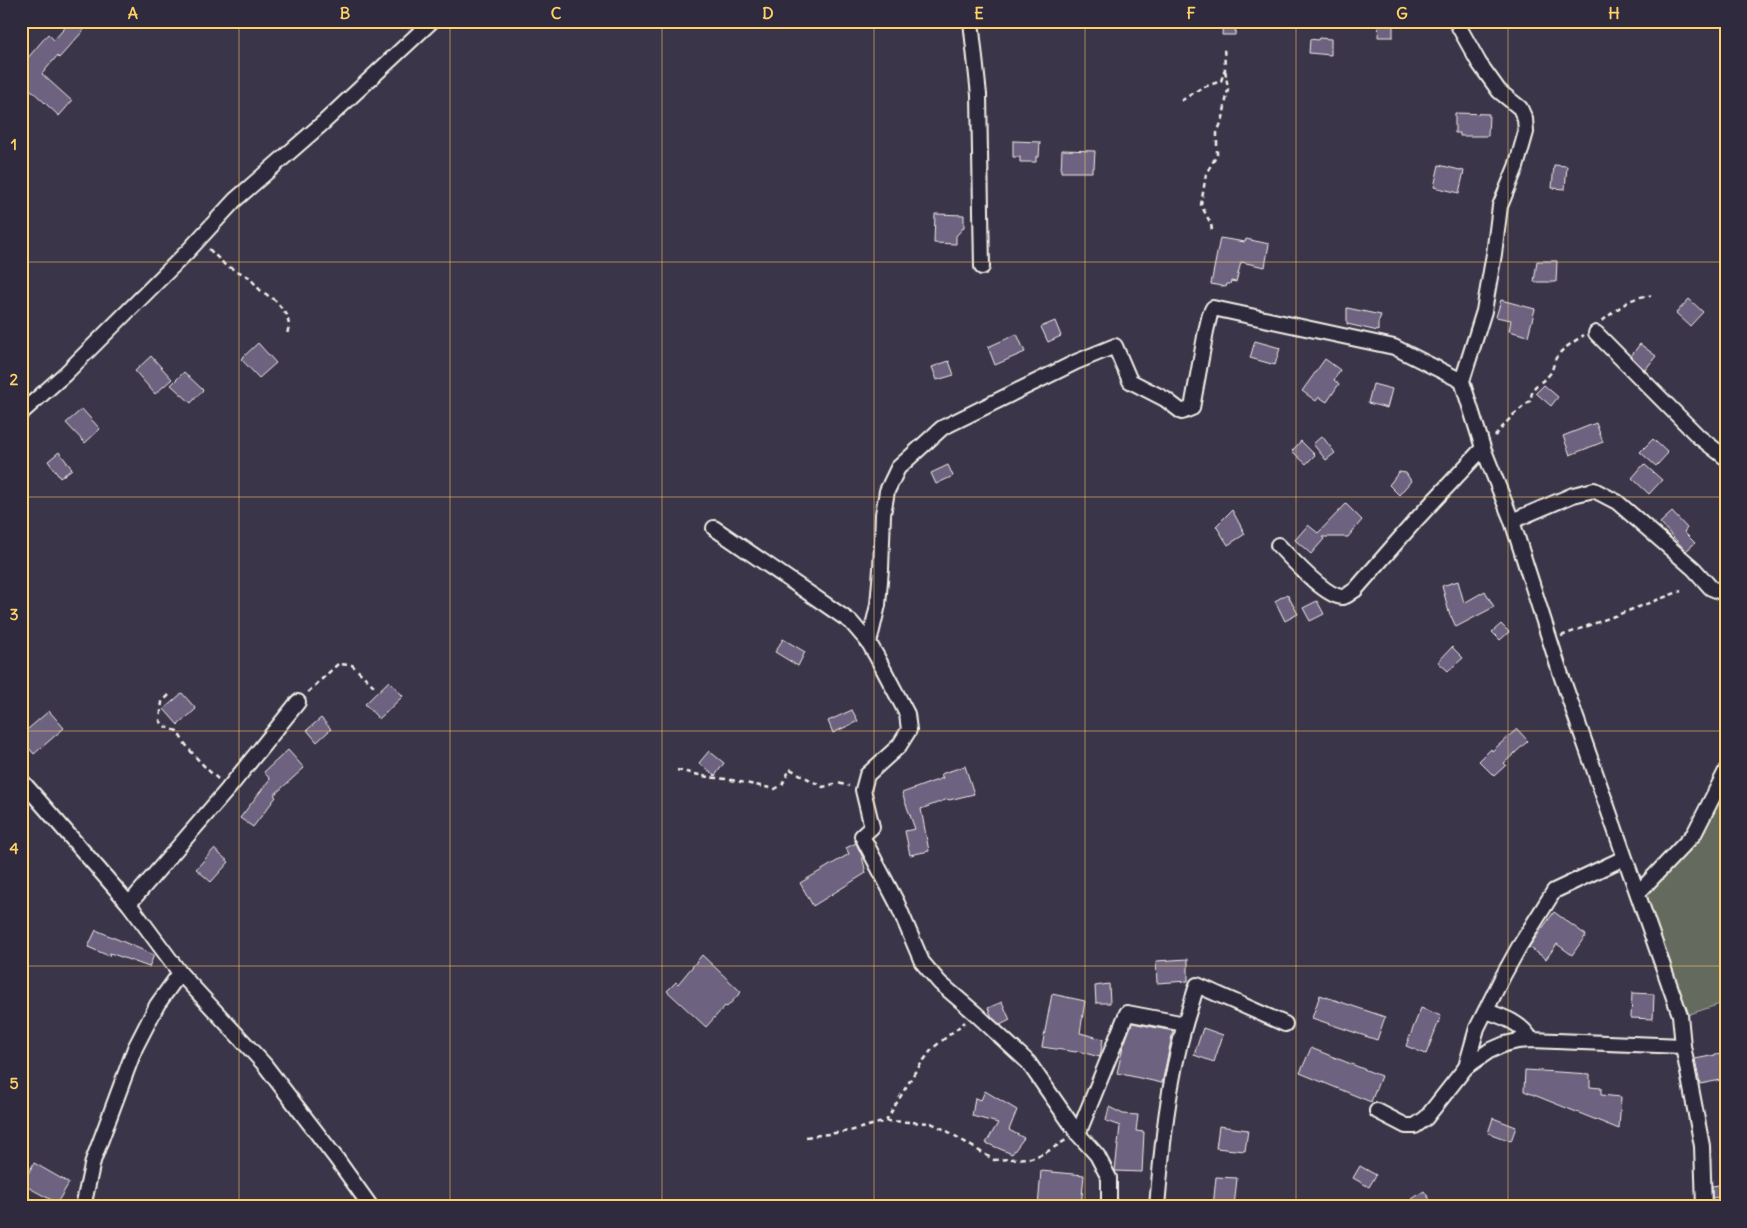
<svg xmlns="http://www.w3.org/2000/svg" width="1747" height="1228" font-family="Delius,sans-serif">
  <style>
    .green { fill: #656b5e; stroke: #acaea3 }
    .building { fill: #6d6280; stroke: #f4f1e8 }
    .lines { fill: none; stroke-linecap: round; stroke-linejoin: round }
    .minor-casing { stroke: #f4f1e8; stroke-width: 18 }
    .path { stroke: #f4f1e8; stroke-width: 2.5; stroke-dasharray: 5 4; stroke-linecap: butt }
    .minor { stroke: #2f2a3d; stroke-width: 14 }
    .grid { fill: none; stroke: #ffd166; stroke-width: 1; stroke-opacity: 0.55 }
    .neatline { fill: none; stroke: #ffd166; stroke-width: 2 }
    .grid-label { font-size: 16px; text-anchor: middle; font-weight: bold; fill: #ffd166 }
  </style>
  <rect width="100%" height="100%" fill="#3b354a"/>
  <filter id="ink" filterUnits="userSpaceOnUse"><feTurbulence type="fractalNoise" baseFrequency=".02" numOctaves="2"/><feDisplacementMap in="SourceGraphic" scale="10" xChannelSelector="R" yChannelSelector="G"/><feConvolveMatrix kernelMatrix="1 2 1 2 8 2 1 2 1" color-interpolation-filters="sRGB"/></filter>
  <g filter="url(#ink)">
    <!-- green -->
    <path class="green" d="M1726,777V1002L1687,1015L1642,893L1696,835Z"/>
    <!-- building -->
    <g class="building">
      <path d="M71,21H74L84,30L59,58L57,56L42,74L72,101L59,116L30,89L28,92L21,86V66L48,34L54,40Z"/>
      <path d="M1223,21H1236L1235,35H1222Z"/>
      <path d="M1379,21H1393V37H1378Z"/>
      <path d="M1319,38L1331,39V55L1309,53L1310,39L1318,40Z"/>
      <path d="M1455,113L1489,114L1488,136H1460V133H1455Z"/>
      <path d="M1013,141L1040,142L1039,157H1036V162H1020V157H1013Z"/>
      <path d="M1062,150L1095,151L1094,168H1092V172H1061Z"/>
      <path d="M1439,165L1464,171L1459,193L1434,187Z"/>
      <path d="M1554,165L1567,166L1565,189L1552,188Z"/>
      <path d="M935,214L964,215V227L956,236V244L934,243Z"/>
      <path d="M1220,238L1245,242L1246,239L1269,244L1265,267L1241,262L1236,282L1231,281L1230,284H1227L1226,287L1211,284Z"/>
      <path d="M1537,261H1557L1556,282H1534Z"/>
      <path d="M1689,299L1703,312L1690,326L1676,313Z"/>
      <path d="M1501,300L1535,309L1528,336L1509,331L1511,320L1496,317Z"/>
      <path d="M1347,308L1381,315L1378,323V331L1347,324Z"/>
      <path d="M1055,321L1061,336L1048,342L1041,327Z"/>
      <path d="M1017,334L1025,352L995,365L988,347Z"/>
      <path d="M1255,341L1280,348L1275,365L1250,358Z"/>
      <path d="M258,343L276,363L259,378L241,359Z"/>
      <path d="M1640,344L1656,356L1645,370L1631,356Z"/>
      <path d="M151,356L172,379L155,394L135,371Z"/>
      <path d="M1325,359L1340,370L1334,380L1339,384L1327,402L1319,397L1316,401L1302,391Z"/>
      <path d="M949,361L954,375L937,380L932,367Z"/>
      <path d="M184,372L203,390L191,403L171,385Z"/>
      <path d="M1373,384L1392,389L1387,408L1368,403Z"/>
      <path d="M1544,385L1558,397L1551,406L1536,393Z"/>
      <path d="M82,409L100,429L85,443L66,423Z"/>
      <path d="M1596,423L1603,442L1570,455L1563,436Z"/>
      <path d="M1322,436L1335,453L1326,460L1313,444Z"/>
      <path d="M1653,439L1668,453L1656,466L1640,452Z"/>
      <path d="M1301,441L1315,455L1306,464L1292,451Z"/>
      <path d="M59,452L72,469L60,478L48,461Z"/>
      <path d="M1644,464L1662,480L1649,494L1632,478Z"/>
      <path d="M948,465L953,476L936,484L931,473Z"/>
      <path d="M1399,472L1406,473L1411,481L1399,495L1389,485Z"/>
      <path d="M1346,504L1362,520L1348,537H1322L1324,539L1311,554L1295,540L1308,525L1318,533Z"/>
      <path d="M1232,510L1245,534L1228,545L1216,526Z"/>
      <path d="M1672,512L1687,528L1684,532L1695,543L1686,551L1660,523Z"/>
      <path d="M1458,581L1464,603L1485,591L1494,607L1456,627L1451,616H1450L1442,586Z"/>
      <path d="M1287,594L1298,614L1285,621L1275,601Z"/>
      <path d="M1317,601L1324,614L1310,621L1303,608Z"/>
      <path d="M1501,624L1509,632L1500,640L1492,632Z"/>
      <path d="M783,639L805,652L798,666L775,652Z"/>
      <path d="M1452,647L1463,658L1448,671L1438,662Z"/>
      <path d="M389,681L403,696L379,719L365,704Z"/>
      <path d="M182,693L196,709L178,725L164,709Z"/>
      <path d="M852,710L858,721L833,733L828,721Z"/>
      <path d="M49,711L64,728L34,754L21,739V735Z"/>
      <path d="M321,718L331,729L317,742L307,730Z"/>
      <path d="M1517,729L1528,741L1504,763L1506,765L1494,776L1479,761L1491,749L1492,751Z"/>
      <path d="M288,750L304,768L274,795L276,797L253,827L240,818L270,779L264,772Z"/>
      <path d="M709,751L724,763L715,776L699,763Z"/>
      <path d="M965,766L974,794L949,800L948,799L921,809L929,851L910,855L905,831L915,829L902,793L943,778L941,774Z"/>
      <path d="M856,843L862,856L866,873L813,906L800,883L849,854L846,848Z"/>
      <path d="M214,849L229,862L211,882L196,869Z"/>
      <path d="M1554,912L1586,935L1572,955L1557,944L1546,959L1529,947Z"/>
      <path d="M96,930L154,955L149,967L110,953L109,956L88,947Z"/>
      <path d="M702,955L741,992L727,1007L725,1006L706,1027L667,991L676,982L678,984Z"/>
      <path d="M1188,959V981L1157,983L1156,961Z"/>
      <path d="M1109,984L1110,1003H1096L1095,986Z"/>
      <path d="M1632,993L1654,994L1653,1019L1631,1018Z"/>
      <path d="M1052,994L1085,1001L1080,1033L1103,1039L1100,1057L1077,1051L1076,1052L1042,1047Z"/>
      <path d="M1320,995L1385,1017L1377,1040L1312,1018Z"/>
      <path d="M1002,1002L1010,1020L1000,1025L992,1017L988,1008Z"/>
      <path d="M1421,1008L1441,1016L1426,1054L1406,1046Z"/>
      <path d="M1132,1023L1173,1031L1162,1083L1117,1073L1123,1047Z"/>
      <path d="M1203,1028L1223,1035L1214,1062L1194,1055Z"/>
      <path d="M1311,1048L1381,1076L1371,1102L1300,1073Z"/>
      <path d="M1726,1053V1079L1700,1084L1695,1059Z"/>
      <path d="M1525,1070L1590,1074V1087L1601,1088V1095L1621,1097L1619,1129L1524,1091Z"/>
      <path d="M985,1091L1017,1110L1009,1130L1024,1138L1012,1154L986,1143L998,1123L972,1116L975,1098L981,1100Z"/>
      <path d="M1109,1107L1123,1114L1138,1115L1136,1131L1144,1132L1142,1172L1115,1171L1120,1126L1106,1121Z"/>
      <path d="M1493,1118L1516,1127L1511,1141L1488,1133Z"/>
      <path d="M1219,1126L1248,1130L1245,1151L1216,1148Z"/>
      <path d="M34,1163L69,1183L57,1203L22,1184Z"/>
      <path d="M1360,1166L1376,1175L1369,1187L1353,1178Z"/>
      <path d="M1041,1171L1084,1175L1081,1207H1038Z"/>
      <path d="M1216,1177L1237,1178L1234,1207H1213Z"/>
      <path d="M1726,1184V1196L1712,1198V1186Z"/>
      <path d="M1424,1191L1435,1207H1400Z"/>
    </g>
    <g class="lines">
      <!-- minor casing -->
      <g class="minor-casing">
        <g id="minor">
          <path d="M971,21L979,95L982,267"/>
          <path d="M1459,21V27L1479,63L1499,91L1520,108L1525,119L1526,132L1516,167L1500,206L1494,254L1484,311L1462,381L1483,448L1512,521L1560,672L1680,1015L1683,1046L1702,1146L1704,1207"/>
          <path d="M1596,333L1699,437L1726,458"/>
          <path d="M21,413L65,374L188,251L235,200L323,123L432,21"/>
          <path d="M1512,521L1573,495L1594,490L1617,502L1694,569L1711,588L1726,594"/>
          <path d="M714,528L851,622L869,643L877,657L907,714L909,730L899,746L867,775L863,790L872,827L862,836L897,903L922,962L940,983L975,1013L1028,1062L1078,1134L1097,1155L1109,1178V1207"/>
          <path d="M1278,545C1291,558 1324,596 1342,597C1347,597 1351,592 1355,590L1416,520L1483,448"/>
          <path d="M869,643L878,605L881,569L883,514L887,491L898,468L942,428L1076,362L1115,346L1130,381L1165,399L1182,412L1192,408L1206,331L1210,314L1213,308L1394,347L1462,381"/>
          <path d="M21,780L129,904L180,973L264,1064L336,1158L371,1207"/>
          <path d="M1638,893L1694,834L1726,771"/>
          <path d="M129,904L228,789L298,702"/>
          <path d="M1486,1011C1504,1017 1522,1023 1531,1040"/>
          <path d="M1466,1067L1477,1028L1503,976L1519,947L1554,891L1624,858"/>
          <path d="M1377,1111L1406,1126H1415L1426,1118L1466,1067L1489,1051L1505,1044L1518,1041L1531,1040L1683,1046"/>
          <path d="M1078,1134L1127,1013L1185,1024L1197,985L1285,1024"/>
          <path d="M83,1207L93,1161L135,1048L157,1005L180,973"/>
          <path d="M1157,1207C1162,1146 1168,1083 1185,1024"/>
        </g>
      </g>
      <!-- path -->
      <g class="path">
        <path d="M1181,101L1201,88L1221,81L1225,69L1224,46"/>
        <path d="M1212,230L1211,224L1201,205L1206,174L1217,155V133L1223,118L1228,89L1225,69"/>
        <path d="M209,249L225,265L249,277L260,290L276,301L287,315L289,325L287,335"/>
        <path d="M1602,321C1617,310 1631,295 1651,296"/>
        <path d="M1495,436L1512,416L1530,401C1534,382 1536,388 1548,376C1553,372 1553,364 1556,358C1561,349 1575,341 1584,335"/>
        <path d="M1561,636L1681,591"/>
        <path d="M308,692L338,664L352,665L376,688"/>
        <path d="M169,695L162,702L160,721L166,727L177,731C188,750 202,765 218,779"/>
        <path d="M677,770L708,777L726,779L775,789L782,785L790,769L823,787L838,783L849,786"/>
        <path d="M886,1121L931,1123L947,1131L994,1160L1031,1158L1045,1153L1066,1140"/>
        <path d="M806,1137L850,1131L886,1121L915,1072L933,1048L965,1022"/>
      </g>
      <!-- minor -->
      <use href="#minor" class="minor"/>
    </g>
  </g>
  <!-- grid -->
  <path class="grid" d="M239,21V1207M450,21V1207M662,21V1207M874,21V1207M1085,21V1207M1296,21V1207M1508,21V1207M21,262H1726M21,497H1726M21,731H1726M21,966H1726"/>
  <!-- margin -->
  <rect width="1747" height="1228" fill="none" stroke="#2f2a3d" stroke-width="55"/>
  <rect x="28" y="28" width="1692" height="1172" class="neatline"/>
  <g class="grid-label">
    <text x="133" y="19">A</text>
    <text x="345" y="19">B</text>
    <text x="556" y="19">C</text>
    <text x="768" y="19">D</text>
    <text x="979" y="19">E</text>
    <text x="1191" y="19">F</text>
    <text x="1402" y="19">G</text>
    <text x="1614" y="19">H</text>
    <text x="14" y="150">1</text>
    <text x="14" y="385">2</text>
    <text x="14" y="620">3</text>
    <text x="14" y="854">4</text>
    <text x="14" y="1089">5</text>
  </g>
</svg>
